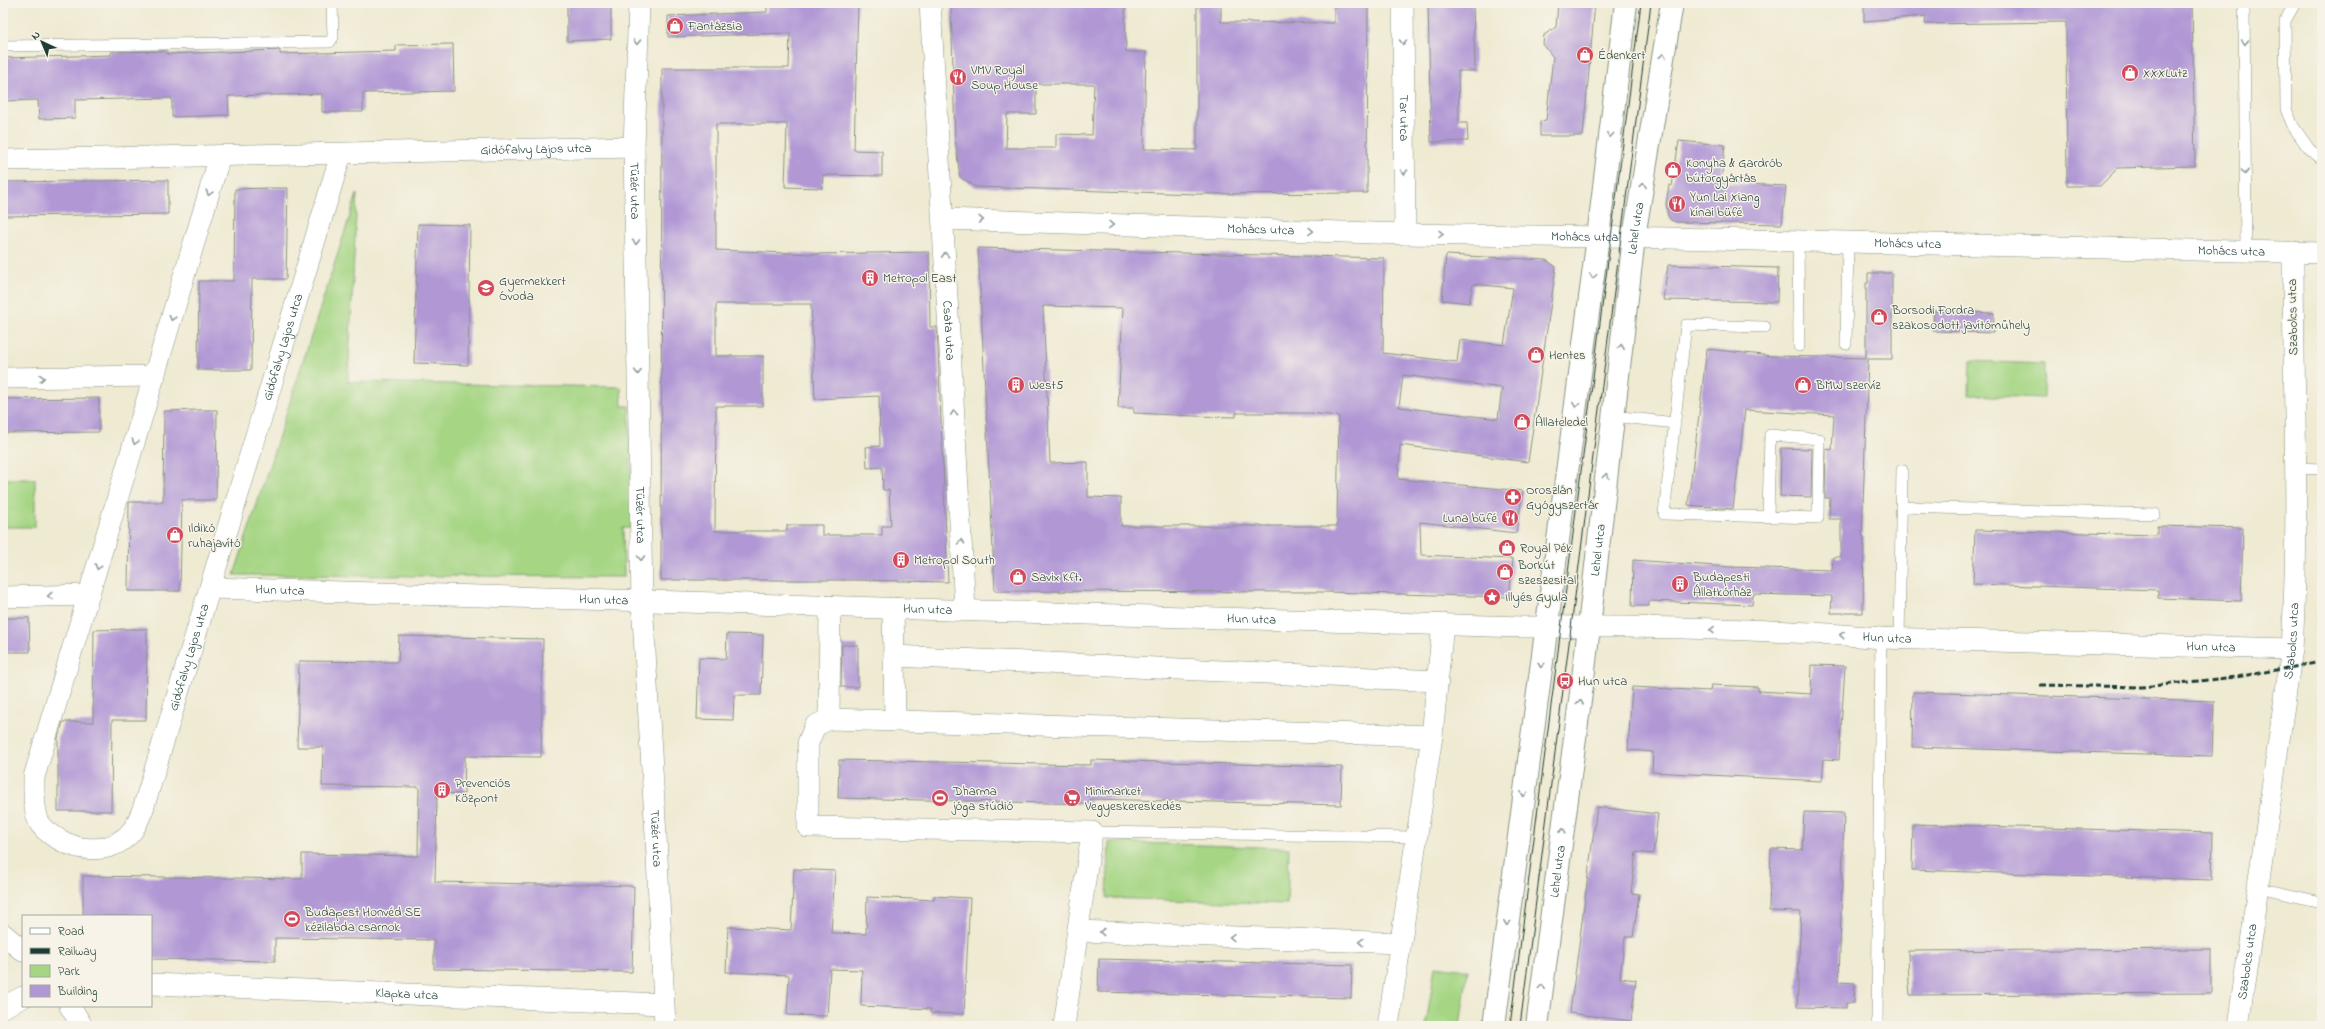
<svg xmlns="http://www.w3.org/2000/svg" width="2325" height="1029" font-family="'Indie Flower',sans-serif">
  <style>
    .green { fill: #a6d684; stroke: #628a5c }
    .building { fill: #b198d5; fill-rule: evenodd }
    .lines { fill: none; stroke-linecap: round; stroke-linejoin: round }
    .lane-casing { stroke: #879483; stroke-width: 12 }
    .street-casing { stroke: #879483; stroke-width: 22 }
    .secondary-casing { stroke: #879483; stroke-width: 24 }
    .lane { stroke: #fff; stroke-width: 11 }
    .street { stroke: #fff; stroke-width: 21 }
    .secondary { stroke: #fff; stroke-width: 22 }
    .tram { stroke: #1f3d34; stroke-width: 1 }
    .rail { stroke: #1f3d34; stroke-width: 3; stroke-dasharray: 6 3; stroke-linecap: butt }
    .oneway { stroke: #8f9e9a }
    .labels { text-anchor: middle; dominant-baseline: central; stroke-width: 3; stroke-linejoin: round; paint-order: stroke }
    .poi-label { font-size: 13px; fill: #1f3d34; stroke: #f7f3e8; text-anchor: start }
    .street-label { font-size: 13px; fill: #1f3d34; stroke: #f7f3e8 }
  </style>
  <rect width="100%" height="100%" fill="#f7f3e8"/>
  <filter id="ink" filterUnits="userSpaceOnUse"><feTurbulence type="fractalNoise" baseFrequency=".025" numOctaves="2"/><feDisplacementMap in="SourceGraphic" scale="8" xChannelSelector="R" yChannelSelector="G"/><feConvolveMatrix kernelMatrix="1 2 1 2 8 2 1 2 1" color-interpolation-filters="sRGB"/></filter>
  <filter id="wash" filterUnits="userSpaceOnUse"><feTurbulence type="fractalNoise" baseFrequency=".012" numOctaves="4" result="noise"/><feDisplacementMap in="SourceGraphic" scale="16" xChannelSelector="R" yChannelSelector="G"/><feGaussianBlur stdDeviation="0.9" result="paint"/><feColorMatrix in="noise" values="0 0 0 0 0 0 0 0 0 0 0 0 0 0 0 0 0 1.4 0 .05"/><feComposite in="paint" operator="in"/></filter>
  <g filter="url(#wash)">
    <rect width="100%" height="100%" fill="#efead2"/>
    <!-- green -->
    <g class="green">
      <path d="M357,194L348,382L621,387L622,406H629L633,528H623L624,577L234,575Z"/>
      <path d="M1970,361L2044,364L2043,398L1969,395Z"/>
      <rect x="3" y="479" width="32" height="48"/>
      <path d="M1109,842L1289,848L1287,904L1107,898Z"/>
      <path d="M1435,966L1468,970L1460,1026H1426Z"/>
    </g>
    <g id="blocks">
      <!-- building -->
      <g class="building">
        <path d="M567,3H611V39L567,41Z"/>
        <path d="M767,3H858L854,150L882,151V176L823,175L822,188L785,187L787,124H716V250L811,254L929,252L930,327H937L948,582L854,580H661L662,68H789L790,33L668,37V16L767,12ZM716,304H811L815,399L879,396L880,446L866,447L867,468L882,467L883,490H889L891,526H882V535H822V525H787V531H715L716,406H763V356H716Z"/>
        <path d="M951,3H1125L1126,52H1146L1144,149L1197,150V3H1221V22L1334,23V3H1368L1367,193L1197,194L976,187L960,177L955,138ZM1036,84H1094L1092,135L1056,134V148H1006L1007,114H1036Z"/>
        <path d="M1428,3H1473L1475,71H1458L1459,123H1467L1468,141L1431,142Z"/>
        <path d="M1558,3H1595L1583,136H1540V121L1546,120L1553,57L1543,44L1544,35L1556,27Z"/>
        <path d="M1864,3H2192L2195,166L2118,168L2100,186H2067L2066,22L1925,24L1926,16L1864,21Z"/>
        <path d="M453,44L454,91L363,93V112H322V94L228,96L229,115L172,117V98L75,100V118L39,119L38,100L3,101V58L111,55V52L167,51V54L280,50V54L396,51V45Z"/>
        <path d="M1679,141L1725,145L1721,183L1786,186L1782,224L1676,222L1671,220L1668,216L1666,204L1669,185L1672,186Z"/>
        <path d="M168,180V214L3,216V182Z"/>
        <path d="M270,188H288L286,279H252L251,370H198L199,281H234L235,189Z"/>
        <path d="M418,224L470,225L468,365L414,363Z"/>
        <path d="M978,248L1384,258L1383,353L1457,362L1460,340L1504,345L1513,288L1473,284L1469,303L1442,300L1446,255L1546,260L1556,267L1528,462L1400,445L1398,479L1523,491L1516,533L1420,522L1421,555L1513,559L1509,597L1326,592L995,591ZM1043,306L1123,308L1118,408H1134V413L1194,416L1236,417V413H1310L1339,416L1337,526H1121V498L1088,497V462L1050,463ZM1403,375L1502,388L1498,419L1399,407Z"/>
        <path d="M1668,265L1778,268L1777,302L1663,300Z"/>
        <path d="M1868,273H1892V359H1868L1862,536H1864L1863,613H1831L1832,596L1753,594L1752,605L1649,601V606H1632L1633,560L1729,567L1832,570L1833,557H1841V519H1829L1830,498H1825L1826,449L1832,450L1834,415L1745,410L1733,509L1688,505L1707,349L1772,356L1866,358V283H1868Z"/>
        <path d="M1934,311L1994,313L1993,333L1933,331Z"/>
        <path d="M99,398V432L3,433V399Z"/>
        <path d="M199,410H217L216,500H182L180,591H128L129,502H163L164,411Z"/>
        <path d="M1781,448L1812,449L1811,497L1780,496Z"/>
        <path d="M2157,526L2243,528L2241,601L2158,598V590L1973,584L1975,530L2157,535Z"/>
        <path d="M3,618H29L30,652H3Z"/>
        <path d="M129,629H147L146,720H112L111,811H58V738L63,722H93L94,630Z"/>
        <path d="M727,634L763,635L761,695H734L733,720L697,719L699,658L726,659Z"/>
        <path d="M399,636L543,639L541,757L465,756L464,794L437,793L435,882L634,886L632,972L434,969V940L275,938V961L151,959V916H83V876L302,879V854L418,856L419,787L322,786L323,747H297L299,661L398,662Z"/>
        <path d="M842,645H858V687H841Z"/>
        <path d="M1812,665L1845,666L1839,760L1824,759L1822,781L1652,772L1653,752L1628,750L1632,687L1710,691L1711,685L1758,687V691L1811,694Z"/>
        <path d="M1913,692L2214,701L2212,756L1912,747Z"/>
        <path d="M839,760L1091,765V760L1342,767L1341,805L1090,799V804L838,798Z"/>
        <path d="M1597,807L1658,814L1653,854L1636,852L1631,893L1639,894L1633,937H1625L1620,978L1636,980L1631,1021L1570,1013Z"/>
        <path d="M1804,812L1844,813L1839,982L1855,983L1854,1003H1846V1008L1797,1007L1801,912L1769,911L1771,849L1802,850Z"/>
        <path d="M1913,824L2213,833L2212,880L1912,870Z"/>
        <path d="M794,869L835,871L831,933L866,934L867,897L934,900V896L970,898L964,1014L930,1013L931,1009L861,1006L862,970L830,969L827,1016L787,1015L789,975L726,972L728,927L791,930Z"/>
        <path d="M2211,949V993L1910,995L1909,984L1908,951Z"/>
        <path d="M1099,959L1352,965L1351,998L1098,992Z"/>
      </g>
    </g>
  </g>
  <g filter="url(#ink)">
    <use href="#blocks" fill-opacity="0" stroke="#879483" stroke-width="1"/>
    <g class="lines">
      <!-- lane casing -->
      <g class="lane-casing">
        <g id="lane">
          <path d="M2244,3L2246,251"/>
          <path d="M2295,3L2285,21L2286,109L2293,126L2309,149L2322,159"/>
          <path d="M3,46L330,42L333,37L332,3"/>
          <path d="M1798,241L1799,346"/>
          <path d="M1765,327L1686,325L1664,514L1818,518L1819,439L1770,435L1768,517"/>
          <path d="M1846,344L1848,242"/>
          <path d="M1613,416L1675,423"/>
          <path d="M2296,468L2322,469"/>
          <path d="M1901,507L2155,514"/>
          <path d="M1899,639L1902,470"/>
          <path d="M1092,832L1416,837"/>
          <path d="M2258,888L2322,902"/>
          <path d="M1877,1026L1881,638"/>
        </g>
      </g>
      <!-- street casing -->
      <g class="street-casing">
        <g id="street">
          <path id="s1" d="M639,3L634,147L642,601L656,836L665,1026"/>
          <path id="s2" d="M930,3L965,609"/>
          <path id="s3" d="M1403,3L1405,234"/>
          <path id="s4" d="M220,156L34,777C34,791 33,809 39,822C43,830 53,836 60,840C83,853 114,853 132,831C137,825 140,816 143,809L341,154"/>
          <path id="s5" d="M3,160L634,147"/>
          <path id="s6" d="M943,219L1405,234L1670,238L2322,253"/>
          <path d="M3,378L155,376"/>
          <path id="s7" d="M210,588L1522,627C1642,626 1762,628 1881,638L2292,649"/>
          <path d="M3,597L89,595"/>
          <path d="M893,608L894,656L1438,681"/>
          <path d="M894,656L895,721"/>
          <path d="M829,719L830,606"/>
          <path d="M1078,931L1400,943"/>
          <path d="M3,934L23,951"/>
          <path id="s8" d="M151,984L663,1004"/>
          <path d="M70,1006L82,1026"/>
          <path d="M3,1007L23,997"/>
          <path d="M1064,1026L1092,832L808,827V743L815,726L829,719L1432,736"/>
          <path d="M1388,1026L1432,736L1443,624"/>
          <path id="s9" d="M2238,1026L2292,649C2300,517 2293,385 2293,252"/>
        </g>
      </g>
      <!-- secondary casing -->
      <g class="secondary-casing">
        <g id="secondary">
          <path d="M1494,1026L1598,237L1626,3"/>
          <path id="s10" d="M1537,1026L1584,670L1634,237L1672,3"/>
        </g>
      </g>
      <!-- lane -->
      <use href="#lane" class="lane"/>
      <!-- street -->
      <use href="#street" class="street"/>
      <!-- secondary -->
      <use href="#secondary" class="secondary"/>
      <!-- tram -->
      <g class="tram">
        <path d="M1510,1026L1641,3"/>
        <path d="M1520,1026L1651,3"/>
      </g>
      <!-- rail -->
      <path class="rail" d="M2040,685L2142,687L2236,677L2322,662"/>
    </g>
    <!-- one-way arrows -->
    <defs><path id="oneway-chevron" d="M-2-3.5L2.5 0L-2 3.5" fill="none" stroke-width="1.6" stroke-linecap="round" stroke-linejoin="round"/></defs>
    <g class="oneway">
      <use href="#oneway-chevron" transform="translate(637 42) rotate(92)"/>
      <use href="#oneway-chevron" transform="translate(1403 42) rotate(90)"/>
      <use href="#oneway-chevron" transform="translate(2245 42) rotate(90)"/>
      <use href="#oneway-chevron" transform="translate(1663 56) rotate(-81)"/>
      <use href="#oneway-chevron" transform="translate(1610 135) rotate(97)"/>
      <use href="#oneway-chevron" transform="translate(1404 172) rotate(90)"/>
      <use href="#oneway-chevron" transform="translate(2245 172) rotate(90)"/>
      <use href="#oneway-chevron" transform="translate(1643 185) rotate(-81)"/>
      <use href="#oneway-chevron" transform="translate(209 193) rotate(106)"/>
      <use href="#oneway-chevron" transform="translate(981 220) rotate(2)"/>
      <use href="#oneway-chevron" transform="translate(1111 225) rotate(2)"/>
      <use href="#oneway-chevron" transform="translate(1311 231) rotate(2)"/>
      <use href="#oneway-chevron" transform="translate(1441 234) rotate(1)"/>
      <use href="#oneway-chevron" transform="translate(636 242) rotate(89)"/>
      <use href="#oneway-chevron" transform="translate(945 255) rotate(-93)"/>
      <use href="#oneway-chevron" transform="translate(1593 276) rotate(98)"/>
      <use href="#oneway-chevron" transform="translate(172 318) rotate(106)"/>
      <use href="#oneway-chevron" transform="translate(1621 347) rotate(-83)"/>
      <use href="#oneway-chevron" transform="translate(638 372) rotate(89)"/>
      <use href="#oneway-chevron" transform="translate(42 378) rotate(-1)"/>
      <use href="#oneway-chevron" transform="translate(1576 405) rotate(98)"/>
      <use href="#oneway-chevron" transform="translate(954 413) rotate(-93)"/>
      <use href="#oneway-chevron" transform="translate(135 442) rotate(107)"/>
      <use href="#oneway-chevron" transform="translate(1606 476) rotate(-83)"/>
      <use href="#oneway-chevron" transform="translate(961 542) rotate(-93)"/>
      <use href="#oneway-chevron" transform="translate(641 558) rotate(89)"/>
      <use href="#oneway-chevron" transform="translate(98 567) rotate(107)"/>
      <use href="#oneway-chevron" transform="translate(50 596) rotate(178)"/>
      <use href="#oneway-chevron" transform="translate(1712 630) rotate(-178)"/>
      <use href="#oneway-chevron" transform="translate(1842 635) rotate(-175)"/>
      <use href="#oneway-chevron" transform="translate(1541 665) rotate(97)"/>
      <use href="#oneway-chevron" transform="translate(1580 702) rotate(-82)"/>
      <use href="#oneway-chevron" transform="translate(1524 794) rotate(97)"/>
      <use href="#oneway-chevron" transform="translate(1563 831) rotate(-82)"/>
      <use href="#oneway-chevron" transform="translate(1507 923) rotate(97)"/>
      <use href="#oneway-chevron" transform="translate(1102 932) rotate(-178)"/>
      <use href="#oneway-chevron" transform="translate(1232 937) rotate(-178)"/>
      <use href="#oneway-chevron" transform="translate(1361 942) rotate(-178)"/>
      <use href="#oneway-chevron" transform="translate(1542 987) rotate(-82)"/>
    </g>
  </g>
  <!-- icons -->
  <defs>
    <g id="shop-disc" transform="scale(0.9)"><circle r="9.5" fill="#d1495b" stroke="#f7f3e8"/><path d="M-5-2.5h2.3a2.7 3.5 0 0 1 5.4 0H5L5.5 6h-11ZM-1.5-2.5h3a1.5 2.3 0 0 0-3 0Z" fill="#fff"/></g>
    <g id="restaurant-disc" transform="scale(0.9)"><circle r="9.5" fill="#d1495b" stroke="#f7f3e8"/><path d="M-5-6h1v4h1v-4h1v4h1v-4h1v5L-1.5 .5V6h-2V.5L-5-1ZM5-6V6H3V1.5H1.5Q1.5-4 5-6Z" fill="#fff"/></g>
    <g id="building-disc" transform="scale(0.9)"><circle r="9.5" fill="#d1495b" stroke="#f7f3e8"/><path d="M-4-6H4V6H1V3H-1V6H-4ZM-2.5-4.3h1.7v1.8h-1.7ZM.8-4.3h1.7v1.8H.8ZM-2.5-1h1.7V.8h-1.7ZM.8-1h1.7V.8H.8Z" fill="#fff"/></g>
    <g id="school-disc" transform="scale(0.9)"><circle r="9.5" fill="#d1495b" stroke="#f7f3e8"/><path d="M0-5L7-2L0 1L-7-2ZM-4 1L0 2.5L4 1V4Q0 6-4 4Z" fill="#fff"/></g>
    <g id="pharmacy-disc" transform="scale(0.9)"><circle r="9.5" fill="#d1495b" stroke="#f7f3e8"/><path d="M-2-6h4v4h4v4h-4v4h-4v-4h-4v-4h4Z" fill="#fff"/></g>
    <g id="sight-disc" transform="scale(0.9)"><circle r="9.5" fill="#d1495b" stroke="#f7f3e8"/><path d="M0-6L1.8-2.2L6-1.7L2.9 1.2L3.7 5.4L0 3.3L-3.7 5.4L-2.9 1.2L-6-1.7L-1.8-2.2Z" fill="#fff"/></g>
    <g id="bus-disc" transform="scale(0.9)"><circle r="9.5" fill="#d1495b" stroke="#f7f3e8"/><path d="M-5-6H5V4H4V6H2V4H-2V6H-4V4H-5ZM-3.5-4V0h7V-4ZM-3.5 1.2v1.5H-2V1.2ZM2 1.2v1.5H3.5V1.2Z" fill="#fff"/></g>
    <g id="stadium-disc" transform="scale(0.9)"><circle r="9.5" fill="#d1495b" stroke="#f7f3e8"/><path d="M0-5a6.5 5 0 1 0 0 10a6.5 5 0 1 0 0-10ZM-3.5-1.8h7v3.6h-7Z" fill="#fff"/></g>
    <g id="supermarket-disc" transform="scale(0.9)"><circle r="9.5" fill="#d1495b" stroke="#f7f3e8"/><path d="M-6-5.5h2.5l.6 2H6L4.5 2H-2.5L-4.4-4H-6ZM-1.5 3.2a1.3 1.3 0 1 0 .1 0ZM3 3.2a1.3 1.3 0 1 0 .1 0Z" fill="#fff"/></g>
  </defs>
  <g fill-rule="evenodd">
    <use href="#shop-disc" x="675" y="26"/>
    <use href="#shop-disc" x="1585" y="55"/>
    <use href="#shop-disc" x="2130" y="73"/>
    <use href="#restaurant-disc" x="958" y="77"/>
    <use href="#shop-disc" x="1673" y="170"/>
    <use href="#restaurant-disc" x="1677" y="204"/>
    <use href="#building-disc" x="870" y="278"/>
    <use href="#school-disc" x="486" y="288"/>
    <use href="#shop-disc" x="1879" y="317"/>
    <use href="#shop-disc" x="1536" y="355"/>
    <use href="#building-disc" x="1016" y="385"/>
    <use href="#shop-disc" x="1803" y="385"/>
    <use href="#shop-disc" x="1522" y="422"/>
    <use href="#pharmacy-disc" x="1513" y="497"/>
    <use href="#restaurant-disc" x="1510" y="518"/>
    <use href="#shop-disc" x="175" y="535"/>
    <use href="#shop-disc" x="1507" y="548"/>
    <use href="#building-disc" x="901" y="560"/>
    <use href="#shop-disc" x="1505" y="572"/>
    <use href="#shop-disc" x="1018" y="577"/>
    <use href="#building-disc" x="1680" y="584"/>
    <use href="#sight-disc" x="1492" y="597"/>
    <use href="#bus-disc" x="1565" y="681"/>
    <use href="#building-disc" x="442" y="790"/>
    <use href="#stadium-disc" x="940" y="798"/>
    <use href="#supermarket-disc" x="1072" y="798"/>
    <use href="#stadium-disc" x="292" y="919"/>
  </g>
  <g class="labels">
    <!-- poi labels -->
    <g class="poi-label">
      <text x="688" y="26">Fantázsia</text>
      <text x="1598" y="55">Édenkert</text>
      <text x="971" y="70">VMV Royal<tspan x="971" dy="15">Soup House</tspan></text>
      <text x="2143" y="73">XXXLutz</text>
      <text x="1686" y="163">Konyha &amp; Gardrób<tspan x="1686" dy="15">bútorgyártás</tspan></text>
      <text x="1690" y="197">Yun Lai Xiang<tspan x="1690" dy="15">kínai büfé</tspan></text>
      <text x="883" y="278">Metropol East</text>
      <text x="499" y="281">Gyermekkert<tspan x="499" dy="15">Óvoda</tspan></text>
      <text x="1892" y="310">Borsodi Fordra<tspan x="1892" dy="15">szakosodott javítóműhely</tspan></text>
      <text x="1549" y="355">Hentes</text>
      <text x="1029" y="385">West5</text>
      <text x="1816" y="385">BMW szervíz</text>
      <text x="1535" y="422">Állateledel</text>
      <text x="1526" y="490">Oroszlán<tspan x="1526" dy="15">Gyógyszertár</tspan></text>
      <text x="1497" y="518" text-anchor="end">Luna büfé</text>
      <text x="188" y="528">Ildikó<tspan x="188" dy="15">ruhajavító</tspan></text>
      <text x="1520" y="548">Royal Pék</text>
      <text x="914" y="560">Metropol South</text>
      <text x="1518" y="565">Borkút<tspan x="1518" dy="15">szeszesital</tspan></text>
      <text x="1031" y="577">Savix Kft.</text>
      <text x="1693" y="577">Budapesti<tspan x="1693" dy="15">Állatkórház</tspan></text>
      <text x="1505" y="597">Illyés Gyula</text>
      <text x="1578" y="681">Hun utca</text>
      <text x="455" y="783">Prevenciós<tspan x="455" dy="15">Központ</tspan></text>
      <text x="953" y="791">Dharma<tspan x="953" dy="15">jóga stúdió</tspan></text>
      <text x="1085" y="791">Minimarket<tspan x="1085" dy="15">Vegyeskereskedés</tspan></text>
      <text x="305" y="912">Budapest Honvéd SE<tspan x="305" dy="15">kézilabda csarnok</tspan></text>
    </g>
    <!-- street labels -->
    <g class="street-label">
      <text stroke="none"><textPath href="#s3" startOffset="115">Tar utca</textPath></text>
      <text stroke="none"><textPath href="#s5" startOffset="533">Gidófalvy Lajos utca</textPath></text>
      <text stroke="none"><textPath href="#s1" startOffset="188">Tüzér utca</textPath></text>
      <text stroke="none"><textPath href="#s10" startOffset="804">Lehel utca</textPath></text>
      <text stroke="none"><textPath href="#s6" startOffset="318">Mohács utca</textPath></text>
      <text stroke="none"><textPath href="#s6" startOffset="642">Mohács utca</textPath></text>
      <text stroke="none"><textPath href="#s6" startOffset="965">Mohács utca</textPath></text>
      <text stroke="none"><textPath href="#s6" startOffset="1289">Mohács utca</textPath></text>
      <text transform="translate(2293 317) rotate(-91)">Szabolcs utca</text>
      <text stroke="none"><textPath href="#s2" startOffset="328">Csata utca</textPath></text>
      <text stroke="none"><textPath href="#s4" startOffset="1308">Gidófalvy Lajos utca</textPath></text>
      <text stroke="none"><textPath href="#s1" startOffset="512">Tüzér utca</textPath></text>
      <text stroke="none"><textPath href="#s10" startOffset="480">Lehel utca</textPath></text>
      <text stroke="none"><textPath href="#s7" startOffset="70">Hun utca</textPath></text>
      <text stroke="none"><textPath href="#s7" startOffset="394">Hun utca</textPath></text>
      <text stroke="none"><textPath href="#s7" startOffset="718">Hun utca</textPath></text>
      <text stroke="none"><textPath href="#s7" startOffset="1042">Hun utca</textPath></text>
      <text stroke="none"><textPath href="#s7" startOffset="1678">Hun utca</textPath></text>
      <text stroke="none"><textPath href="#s9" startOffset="389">Szabolcs utca</textPath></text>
      <text stroke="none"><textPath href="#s7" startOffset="2002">Hun utca</textPath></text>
      <text stroke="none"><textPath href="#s4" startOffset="984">Gidófalvy Lajos utca</textPath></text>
      <text stroke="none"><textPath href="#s1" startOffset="836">Tüzér utca</textPath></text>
      <text stroke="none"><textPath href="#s10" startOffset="156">Lehel utca</textPath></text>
      <text stroke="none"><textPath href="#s9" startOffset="65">Szabolcs utca</textPath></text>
      <text stroke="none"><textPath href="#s8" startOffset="256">Klapka utca</textPath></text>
    </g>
  </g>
  <!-- margin -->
  <rect width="2325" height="1029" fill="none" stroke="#f7f3e8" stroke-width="16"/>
  <!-- legend -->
  <rect x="22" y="915" width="130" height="92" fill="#f7f3e8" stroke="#a1aaa0"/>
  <rect x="30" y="928" width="20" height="6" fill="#ffffff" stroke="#a1aaa0"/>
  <text x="58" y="935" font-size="12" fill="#1f3d34">Road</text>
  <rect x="30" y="948" width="20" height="6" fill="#1f3d34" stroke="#a1aaa0"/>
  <text x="58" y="955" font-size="12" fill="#1f3d34">Railway</text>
  <rect x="30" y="965" width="20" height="12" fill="#a6d684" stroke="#a1aaa0"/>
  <text x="58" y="975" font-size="12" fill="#1f3d34">Park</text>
  <rect x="30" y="985" width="20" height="12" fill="#b198d5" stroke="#a1aaa0"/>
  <text x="58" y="995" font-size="12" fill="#1f3d34">Building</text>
  <!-- north arrow -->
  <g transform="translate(42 42) rotate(316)" stroke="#f7f3e8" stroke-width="3" paint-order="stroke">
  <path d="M0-3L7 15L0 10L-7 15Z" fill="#1f3d34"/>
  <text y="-6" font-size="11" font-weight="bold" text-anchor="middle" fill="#1f3d34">N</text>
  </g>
</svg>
